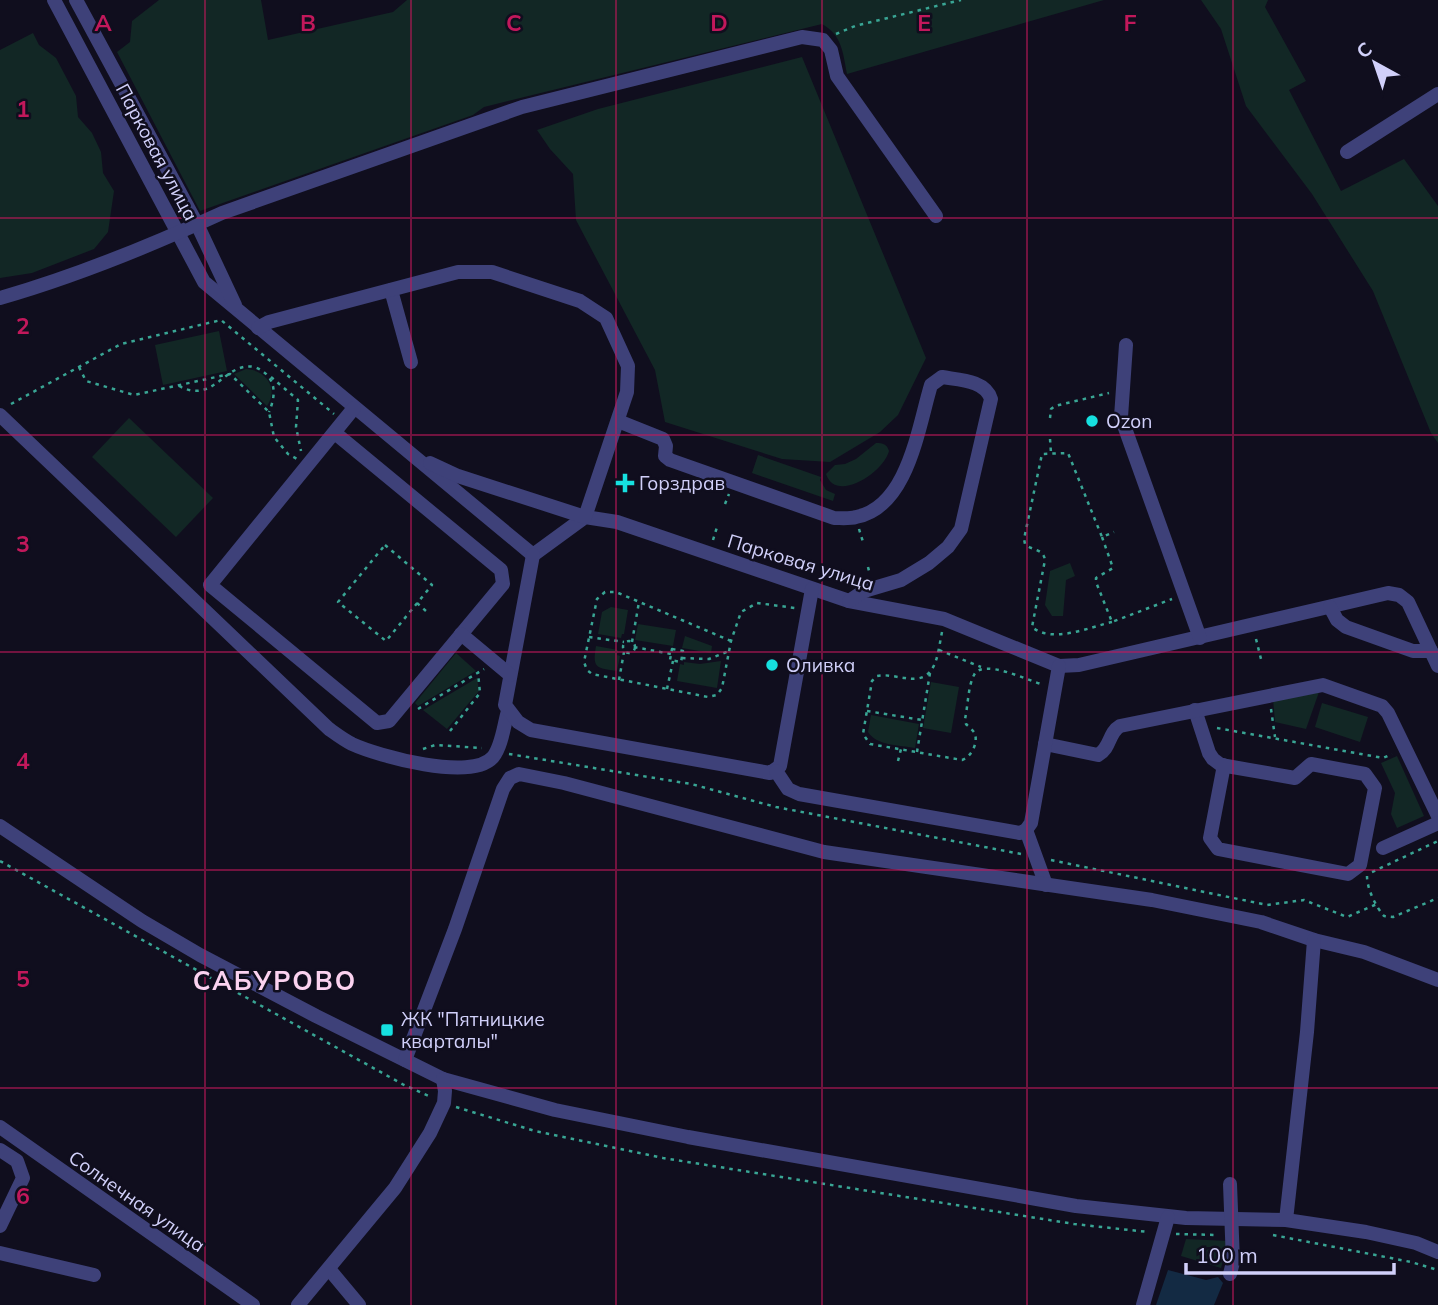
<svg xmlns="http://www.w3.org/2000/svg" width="1438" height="1305" font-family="Mulish,sans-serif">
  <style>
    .green { fill: #122725 }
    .water { fill: #132a43 }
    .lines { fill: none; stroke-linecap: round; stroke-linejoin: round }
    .path { stroke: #39a594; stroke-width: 2.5; stroke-dasharray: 3.5 5; stroke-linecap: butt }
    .minor { stroke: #3e4179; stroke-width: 14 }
    .grid { fill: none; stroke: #c2185b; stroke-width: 2; stroke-opacity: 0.55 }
    .poi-dot { fill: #16e0e0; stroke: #100e1e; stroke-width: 2.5 }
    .labels { text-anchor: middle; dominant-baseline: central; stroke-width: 5; stroke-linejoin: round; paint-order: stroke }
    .street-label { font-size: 19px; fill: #d1d0fa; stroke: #100e1e }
    .poi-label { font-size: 19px; fill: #d1d0fa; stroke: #100e1e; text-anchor: start }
    .district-label { font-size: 26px; font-weight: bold; letter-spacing: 2px; fill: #fbd2f0; stroke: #100e1e }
    .grid-label { font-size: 23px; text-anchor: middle; font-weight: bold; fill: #c2185b; stroke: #100e1e; stroke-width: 5; stroke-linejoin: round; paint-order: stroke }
  </style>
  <rect width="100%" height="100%" fill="#100e1e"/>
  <!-- green -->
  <g class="green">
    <path d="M159,0H261L268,40L393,12L407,0H1104L847,74C843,53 842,35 822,24L484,107L473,115L200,211L117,52L130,42L132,21Z"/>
    <path d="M1201,0H1268L1265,7L1306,81L1289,90L1341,191L1404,159L1438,206V443L1431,433L1373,291L1312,194L1246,106L1221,29Z"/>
    <path d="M33,33L39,45L56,58L76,96L78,117L92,133L101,152L103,173L114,191L108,232L94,249L32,273L0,278V50Z"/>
    <path d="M802,57L926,358L898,415L880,432L830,462L782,459L665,422L655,370L576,220L573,174L550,149L537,130L598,109Z"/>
    <path d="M219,331L227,371L163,385L155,345Z"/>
    <path d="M246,369C266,370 279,388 267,406L234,374Z"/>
    <path d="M129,418L213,498L176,537L92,457Z"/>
    <path d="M876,443C883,443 887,444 889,451C884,472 836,504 826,474L835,465L845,464L856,459Z"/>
    <path d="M758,455L821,477L820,480L826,490L835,494L833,501L752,473Z"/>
    <path d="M1070,563L1075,576L1066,580L1063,616H1052L1045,605L1050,571Z"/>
    <path d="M611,607L628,610L624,634H622L621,638L598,634L602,612Z"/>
    <path d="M638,624L676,630L673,646L635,640Z"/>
    <path d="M685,636L712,646L711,653L682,648Z"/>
    <path d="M596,646L618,650L617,655L620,656L617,671C597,668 592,669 596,646Z"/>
    <path d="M456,653L476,671L418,706L415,703Z"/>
    <path d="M721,661L717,688L677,681L680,664L684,665V662L700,664Z"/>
    <path d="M477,678L479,691L447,729L423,710Z"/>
    <path d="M931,682L959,687L951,733L923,728Z"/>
    <path d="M1319,692L1306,729L1275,722L1273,699Z"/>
    <path d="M1322,703L1368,717L1360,742L1315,727Z"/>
    <path d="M871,715L919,724L915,748C899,745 877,746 868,732Z"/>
    <path d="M1397,756L1424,816L1397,828L1391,814L1395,793L1381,763Z"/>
    <path d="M1186,1239L1229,1241L1221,1268L1181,1256Z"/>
  </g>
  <!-- water -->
  <path class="water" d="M1168,1270L1206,1280L1218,1277L1223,1283L1214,1305H1156Z"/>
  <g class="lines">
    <!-- path -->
    <g class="path">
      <path d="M836,34L855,26L961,0"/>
      <path d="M79,367L86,381L134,395L230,374L269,412L274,437L288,454L297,459"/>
      <path d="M271,377L298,400L296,427L301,451"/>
      <path d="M179,386C215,405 224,361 255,367C276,376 277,393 269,412"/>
      <path d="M11,404L121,344L221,320L334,414"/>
      <path d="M1050,418L1051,409L1055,406L1109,393"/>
      <path d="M1050,439L1051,453"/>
      <path d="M725,504L729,494"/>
      <path d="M859,529L863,542"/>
      <path d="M1102,537L1113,568L1096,578V582L1112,622L1172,599"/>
      <path d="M713,540L717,527"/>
      <path d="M385,545L432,585L386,641L338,602Z"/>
      <path d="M868,567L870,575"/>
      <path d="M417,603L427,612"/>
      <path d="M1112,622C1090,627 1052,644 1032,627L1045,560C1043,548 1032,551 1025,544L1024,539L1042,454L1068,453L1102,537L1114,532"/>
      <path d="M942,632C937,656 937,684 905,678C896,677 886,674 877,676L872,681L863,734L870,744L962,760C971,757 978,744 975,734C974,731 968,726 966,724L965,719C968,706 968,686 974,675C982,658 1027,680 1041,684"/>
      <path d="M589,637L624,642"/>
      <path d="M1256,639L1261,659"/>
      <circle cx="629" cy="647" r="6"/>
      <path d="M731,641L616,592H605L597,599L584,662L587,670L592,674L708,697L717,695L722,688L731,641L741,612L757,603L795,608"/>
      <path d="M632,642L639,602"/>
      <path d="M634,647L671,654"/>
      <path d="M672,649L683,651L681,662L670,660Z"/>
      <path d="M939,650L981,667"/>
      <path d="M682,658L709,659L729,651"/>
      <path d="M619,680L624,652"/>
      <path d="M667,689L673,661"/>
      <path d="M418,709L484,669"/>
      <path d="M1271,709L1275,737"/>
      <path d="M867,711L922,720"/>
      <path d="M1217,728L1383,758L1392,754"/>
      <path d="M450,731L480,693L478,673"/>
      <path d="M423,749L435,745L482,748"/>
      <path d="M917,752L930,673"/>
      <path d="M509,754L691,784L776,807L1021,854"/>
      <path d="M898,761L901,749"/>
      <path d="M1051,860L1267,905L1304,900L1347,917L1377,904"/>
      <path d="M0,861L404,1085L431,1097"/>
      <path d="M1372,872L1438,841"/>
      <path d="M1367,876C1367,889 1376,907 1384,916L1393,917L1438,898"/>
      <path d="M456,1107L535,1131L663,1158L1074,1224L1148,1232"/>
      <path d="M1176,1234L1218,1235"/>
      <path d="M1273,1235L1411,1262L1438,1270"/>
    </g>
    <!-- minor -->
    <g class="minor">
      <path d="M54,0L204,282L533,555L585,517L617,522L849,601L944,619L1059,666L1079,665L1388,593L1399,595L1408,602L1438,666"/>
      <path d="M76,0L197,224L235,305"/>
      <path d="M1347,152L1438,94"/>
      <path d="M391,290L411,362"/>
      <path d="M0,298C77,276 150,246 222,213L522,107L802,37L823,40L831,50L837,76L936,216"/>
      <path d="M258,328L269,322L458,272H492L580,301L606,318L628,366L627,392L585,517L458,476L430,463"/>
      <path d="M1126,345L1121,417L1200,638"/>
      <path d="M0,415L329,729C336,734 344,740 352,744C378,756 472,782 493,757C502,746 504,724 508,711"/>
      <path d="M618,421L663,439L666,446L665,456L670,460L834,518C841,518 849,519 856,517C908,507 918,428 931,385L942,377C959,380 985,380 991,399L961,529L948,547L929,563L901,580L864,591L849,601"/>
      <path d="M335,433L501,570L503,584L389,721L377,723L210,585L354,408"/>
      <path d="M533,555L505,705L518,722L531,730L770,773L780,766L812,589"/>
      <path d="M1330,607L1337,620L1346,627L1413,651H1431"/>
      <path d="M461,634L510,675"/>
      <path d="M1195,710L1209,753L1213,759L1221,765L1295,778L1311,764L1365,774L1375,788L1360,865L1348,874L1218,849L1210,838L1224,765"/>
      <path d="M1045,744L1098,755C1111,748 1108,733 1120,726L1323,685L1382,706L1388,713L1438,816"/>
      <path d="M776,771L788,789L799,794L1020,833L1026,830L1031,823L1059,666"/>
      <path d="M0,826L142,921L200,955L316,1016L443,1079L555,1110L688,1137L1076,1206L1186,1218L1286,1220L1366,1232L1416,1243L1438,1252"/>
      <path d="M1026,830L1046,885"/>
      <path d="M1383,848L1438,823"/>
      <path d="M405,1060L455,929L503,789L510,778L519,774L564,783L824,852L1152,900L1261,922L1314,940L1364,952L1438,980"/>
      <path d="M0,1127L253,1305"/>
      <path d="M0,1150L17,1161L23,1178L0,1226"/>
      <path d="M1286,1220L1307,1032L1314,940"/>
      <path d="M0,1253L94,1275"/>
      <path d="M329,1269L359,1305"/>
      <path d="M1230,1274L1233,1262L1230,1184"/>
      <path d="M298,1305L395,1188L430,1133L444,1103L445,1091L443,1079"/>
      <path d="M1143,1305L1168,1217"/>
    </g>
  </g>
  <!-- grid -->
  <path class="grid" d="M205,0V1305M411,0V1305M616,0V1305M822,0V1305M1027,0V1305M1233,0V1305M0,218H1438M0,435H1438M0,652H1438M0,870H1438M0,1088H1438"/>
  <!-- markers -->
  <g class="poi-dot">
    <circle cx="1092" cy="421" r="7"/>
    <path d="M621.5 472.5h7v7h7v7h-7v7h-7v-7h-7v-7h7z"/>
    <circle cx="772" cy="665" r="7"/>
    <rect x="380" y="1023" width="14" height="14" rx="3.5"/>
  </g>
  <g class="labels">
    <!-- street labels -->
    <g class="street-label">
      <text transform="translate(157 152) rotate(62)">Парковая улица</text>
      <text transform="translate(801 562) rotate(17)">Парковая улица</text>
      <text transform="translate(137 1201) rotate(35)">Солнечная улица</text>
    </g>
    <!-- poi labels -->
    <g class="poi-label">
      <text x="1106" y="421">Ozon</text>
      <text x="639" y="483">Горздрав</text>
      <text x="786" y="665">Оливка</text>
      <text x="401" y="1019">ЖК "Пятницкие<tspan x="401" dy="22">кварталы"</tspan></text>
    </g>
    <!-- district labels -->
    <g class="district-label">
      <text x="275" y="980">САБУРОВО</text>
    </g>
  </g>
  <g class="grid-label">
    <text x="103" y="31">A</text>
    <text x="308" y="31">B</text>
    <text x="514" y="31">C</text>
    <text x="719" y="31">D</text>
    <text x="924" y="31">E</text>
    <text x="1130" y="31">F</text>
    <text x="23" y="117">1</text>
    <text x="23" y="334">2</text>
    <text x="23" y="552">3</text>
    <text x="23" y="769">4</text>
    <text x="23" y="987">5</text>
    <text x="23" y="1204">6</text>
  </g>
  <!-- north arrow -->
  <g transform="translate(1375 63) rotate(320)" stroke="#100e1e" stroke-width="5" paint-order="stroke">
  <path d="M0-5L12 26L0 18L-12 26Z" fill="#d1d0fa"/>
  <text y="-10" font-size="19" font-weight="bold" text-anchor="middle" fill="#d1d0fa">С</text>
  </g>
  <!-- scale -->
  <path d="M1186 1263v10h208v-10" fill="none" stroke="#d1d0fa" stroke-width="3.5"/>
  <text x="1196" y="1263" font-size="21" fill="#d1d0fa" stroke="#100e1e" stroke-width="5" paint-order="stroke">100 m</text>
</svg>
